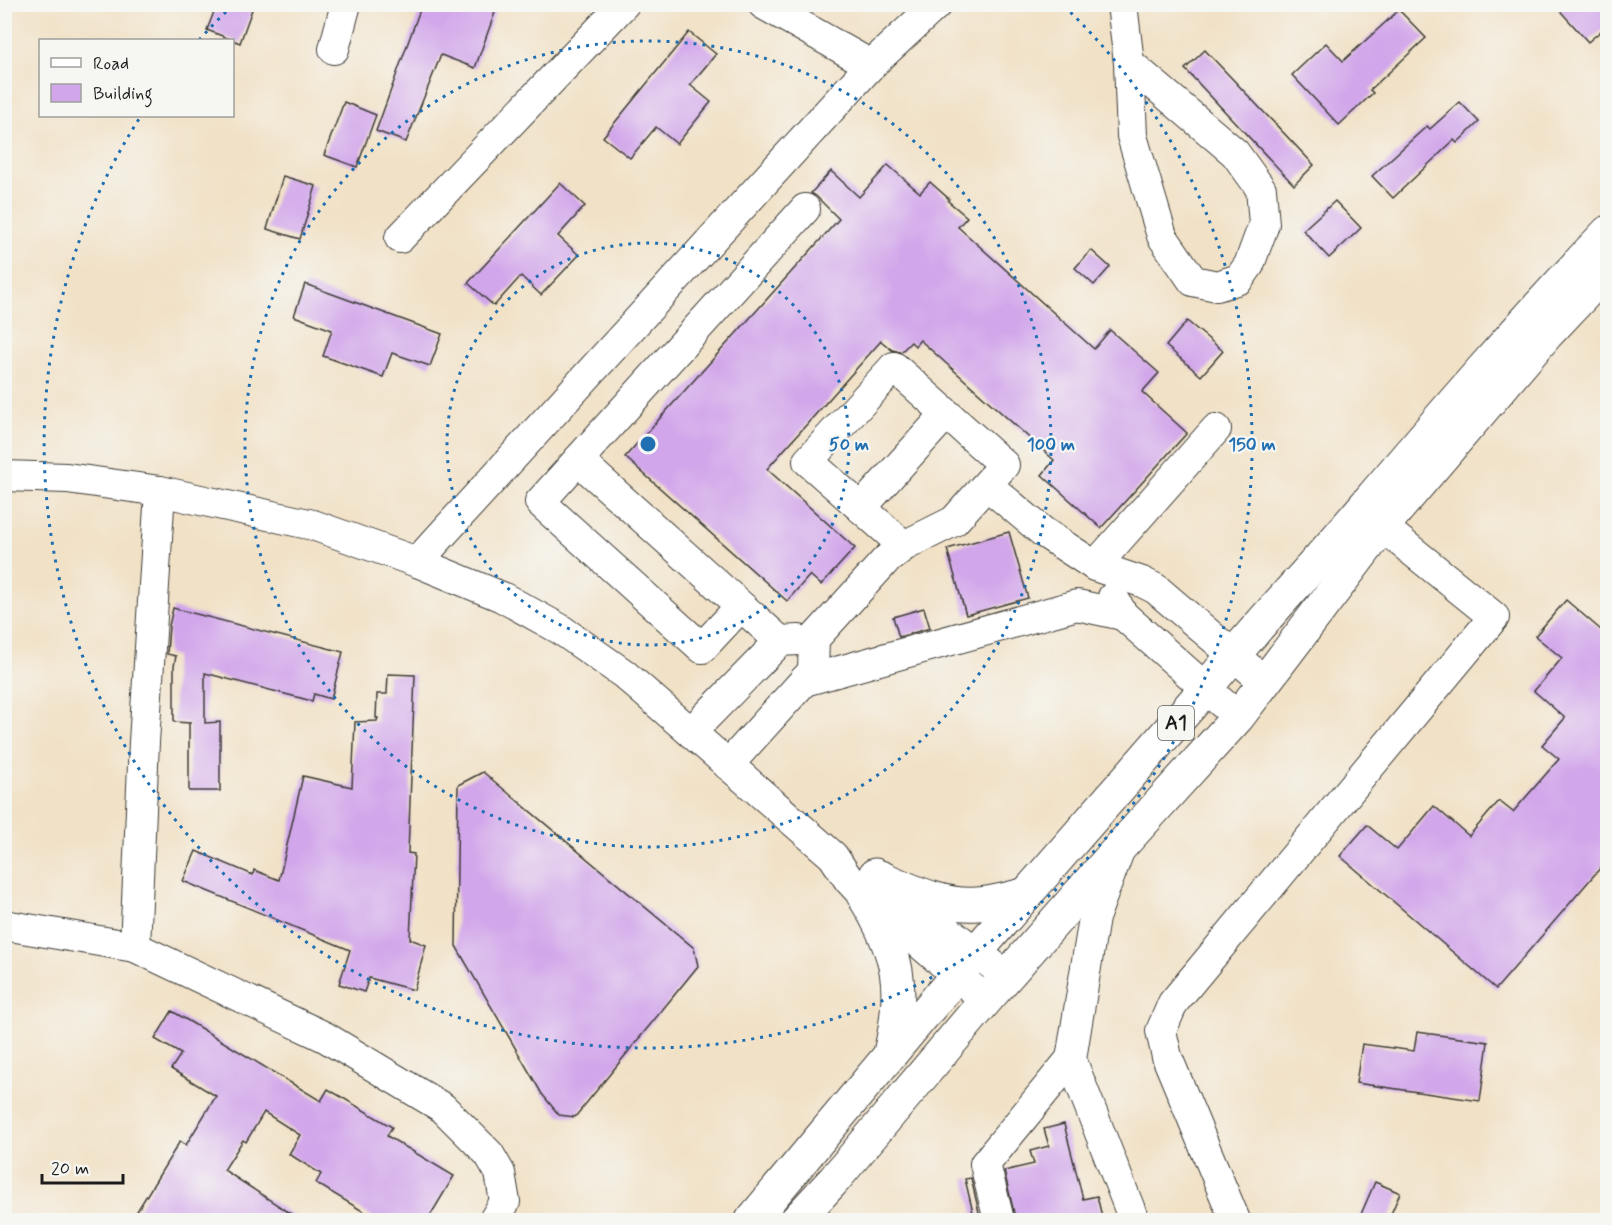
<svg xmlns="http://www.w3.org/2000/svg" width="1612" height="1225" font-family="Mynerve,sans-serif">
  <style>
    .building { fill: #d1a6ea }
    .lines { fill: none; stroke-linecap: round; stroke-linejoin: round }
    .minor-casing { stroke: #3c3a36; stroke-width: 32 }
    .highway-casing { stroke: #3c3a36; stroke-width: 35 }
    .minor { stroke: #fff; stroke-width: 30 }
    .highway { stroke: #fff; stroke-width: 33 }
    .ring { fill: none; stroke: #1f6fb2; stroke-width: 3; stroke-dasharray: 3 6 }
    .labels { text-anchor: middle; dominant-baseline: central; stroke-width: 4.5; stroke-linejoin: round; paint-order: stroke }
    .shield { fill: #f6f6f2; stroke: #5d5d5c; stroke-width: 1.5 }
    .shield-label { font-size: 20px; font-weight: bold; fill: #1c1c1c }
    .centre { fill: #1f6fb2; stroke: #f6f6f2; stroke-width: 3 }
    .ring-label { font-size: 18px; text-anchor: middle; font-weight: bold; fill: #1f6fb2; stroke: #f6f6f2; stroke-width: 4.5; stroke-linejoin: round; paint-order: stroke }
  </style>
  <rect width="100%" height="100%" fill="#f6f6f2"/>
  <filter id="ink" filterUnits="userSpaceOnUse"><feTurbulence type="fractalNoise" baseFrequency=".0167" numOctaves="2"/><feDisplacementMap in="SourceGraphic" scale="12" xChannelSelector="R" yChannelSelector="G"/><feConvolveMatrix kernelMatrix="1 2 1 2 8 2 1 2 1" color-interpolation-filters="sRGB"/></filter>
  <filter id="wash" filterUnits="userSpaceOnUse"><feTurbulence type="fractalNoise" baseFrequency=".008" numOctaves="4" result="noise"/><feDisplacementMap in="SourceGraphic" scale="24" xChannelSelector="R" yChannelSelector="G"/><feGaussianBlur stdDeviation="1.35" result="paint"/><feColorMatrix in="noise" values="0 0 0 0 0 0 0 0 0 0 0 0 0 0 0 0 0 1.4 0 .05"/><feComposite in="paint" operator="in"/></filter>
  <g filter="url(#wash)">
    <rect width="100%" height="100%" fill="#f1e1c6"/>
    <g id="blocks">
      <!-- building -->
      <g class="building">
        <path d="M217,4H254L240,43L207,30Z"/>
        <path d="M422,4H498L475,68L441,55L406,142L376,131Z"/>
        <path d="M1554,4H1601L1608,12V25L1588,42Z"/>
        <path d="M1399,10L1426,38L1370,90L1373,93L1339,125L1292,75L1326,43L1343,61Z"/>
        <path d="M689,32L716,54L690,85L711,102L677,144L656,127L630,158L603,137Z"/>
        <path d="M1205,50L1314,165L1294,185L1185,69Z"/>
        <path d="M344,102L376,115L357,167L324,155Z"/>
        <path d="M1460,102L1479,122L1457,143L1454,140L1393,198L1372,176L1427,126L1430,129Z"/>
        <path d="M888,165L920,193L930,182L949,199L948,201L967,217L958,227L1094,349L1110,330L1159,373L1142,392L1187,433L1101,528L1042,475L1054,460L920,340L915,346L911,342L901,352L892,350L881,341L767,469L855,548L821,585L810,575L787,601L625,457L839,219L816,196L811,193L831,171L859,197Z"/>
        <path d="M283,176L316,186L300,239L267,229Z"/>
        <path d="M560,183L585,206L558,236L579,255L541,295L521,276L494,306L468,283Z"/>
        <path d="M1335,201L1361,228L1329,258L1303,230Z"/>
        <path d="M1091,250L1110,267L1094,285L1075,268Z"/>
        <path d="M305,284L442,334L430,366L392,353L383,377L323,356L332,330L294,316Z"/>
        <path d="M1187,321L1223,351L1201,376L1166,346Z"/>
        <path d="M1009,532L1028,598L966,615L947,549Z"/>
        <path d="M1566,600L1608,636V859L1496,989L1340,856L1367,825L1397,850L1434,806L1469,836L1499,801L1513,812L1559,759L1542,745L1565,718L1534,691L1562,658L1535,636Z"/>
        <path d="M173,608L343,652L331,699L314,694L312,701L205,673V723L220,722V791H189V723H191L174,722V666L176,656L167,654L169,626Z"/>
        <path d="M924,608L930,628L899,637L893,617Z"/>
        <path d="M388,674L415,675L408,853L414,854L410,939L426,945L414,990L369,978L364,992L339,984L350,950L183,881L196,851L253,875L254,870L279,880L303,776L352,787L355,722L377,721L378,718H376L377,694H387Z"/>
        <path d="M483,772L694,948L698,966L575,1117L559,1115L542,1094L456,946L458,785Z"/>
        <path d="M172,1011L321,1101L328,1089L392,1127L387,1136L454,1176L427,1221H379L316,1183L321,1174L289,1154L300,1135L264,1112L246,1142L243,1140L224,1170L302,1221H131L180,1141L186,1145L216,1096L171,1069L181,1054L155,1039Z"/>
        <path d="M1417,1032L1488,1042L1480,1101L1356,1083L1362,1044L1414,1051Z"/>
        <path d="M1064,1124L1083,1199L1097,1196L1103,1221H1016L1004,1171L1034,1164L1030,1151L1049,1146L1044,1129Z"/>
        <path d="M971,1178L981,1221H975L965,1179Z"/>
        <path d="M1375,1182L1400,1193L1388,1221H1358Z"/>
      </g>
    </g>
  </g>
  <g filter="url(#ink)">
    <use href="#blocks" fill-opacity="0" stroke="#3c3a36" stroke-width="1.5"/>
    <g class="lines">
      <!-- minor casing -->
      <g class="minor-casing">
        <g id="minor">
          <path d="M763,4L871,65"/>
          <path d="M1122,4L1129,63L1132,136L1162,236L1193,281L1217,286L1239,279L1249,265L1264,224L1261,189L1235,153L1129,63"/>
          <path d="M334,49L346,4"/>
          <path d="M400,238L624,4"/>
          <path d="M578,460L805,209"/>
          <path d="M4,476L67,478L160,491L313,525L417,562L502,597L560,629L624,674L833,856L849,880L863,895L986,1000"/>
          <path d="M987,485L1043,532L1095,566L1142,582L1156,589L1265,682"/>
          <path d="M861,508L946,414"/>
          <path d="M417,562L871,65L937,4"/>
          <path d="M1095,566L1216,429"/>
          <path d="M1113,597L1123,615L1238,717"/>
          <path d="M741,606L702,648L540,502L578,460L780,641"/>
          <path d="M804,681L1077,605L1123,615"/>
          <path d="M691,732L780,641L799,640"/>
          <path d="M728,765L813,671L814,639L886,560L904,546L954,521L1004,465L894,367L808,461L904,546"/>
          <path d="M1119,851L1094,918L1071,1059L1134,1220"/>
          <path d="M893,889L1007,976"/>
          <path d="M4,925L135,947L325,1037L443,1108L489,1154L500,1173L505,1202L494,1220"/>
          <path d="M135,947L144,742L160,491"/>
          <path d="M999,1220L985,1164L1071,1059"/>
          <path d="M1235,1220L1167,1057L1161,1031L1173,1003L1494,617L1364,512"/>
        </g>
      </g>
      <!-- highway casing -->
      <g class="highway-casing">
        <g id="highway">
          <path d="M875,875C906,888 942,907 977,904C994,903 1011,898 1027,894"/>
          <path d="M863,895C899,953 906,986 890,1053"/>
          <path d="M752,1220L976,952L1206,688C1256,626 1311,570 1362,509C1442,415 1522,322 1608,232"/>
          <path d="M797,1220L834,1180L986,1000L1121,846L1238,717L1383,526L1547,334L1608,269"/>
        </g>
      </g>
      <!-- minor -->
      <use href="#minor" class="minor"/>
      <!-- highway -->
      <use href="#highway" class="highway"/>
    </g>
  </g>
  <!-- distance rings -->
  <g class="ring">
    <circle cx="648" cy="444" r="201"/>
    <circle cx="648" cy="444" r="403"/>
    <path d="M199 40A604 604 0 0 1 232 6M1064 6A604 604 0 1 1 139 119"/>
  </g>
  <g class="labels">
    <!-- shield labels -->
    <rect class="shield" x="1158" y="706" width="36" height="34" rx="4.5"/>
    <g class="shield-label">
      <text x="1176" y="723">A1</text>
    </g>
  </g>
  <circle cx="648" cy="444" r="9" class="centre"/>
  <g class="ring-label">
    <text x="849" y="450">50 m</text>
    <text x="1051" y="450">100 m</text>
    <text x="1252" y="450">150 m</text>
  </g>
  <!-- margin -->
  <rect width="1612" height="1225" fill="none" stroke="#f6f6f2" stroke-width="24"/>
  <!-- legend -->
  <rect x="39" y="39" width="195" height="78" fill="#f6f6f2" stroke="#9f9f9c" stroke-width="1.5"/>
  <rect x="51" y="58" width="30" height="9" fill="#ffffff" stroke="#9f9f9c" stroke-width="1.5"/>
  <text x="93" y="69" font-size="18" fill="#1c1c1c">Road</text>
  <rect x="51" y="84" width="30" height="18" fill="#d1a6ea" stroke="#9f9f9c" stroke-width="1.5"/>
  <text x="93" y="99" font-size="18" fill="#1c1c1c">Building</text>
  <!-- scale -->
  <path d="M42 1174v9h81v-9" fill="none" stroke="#1c1c1c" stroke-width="3"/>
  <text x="51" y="1174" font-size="18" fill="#1c1c1c" stroke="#f6f6f2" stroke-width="4.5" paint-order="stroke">20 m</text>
</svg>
